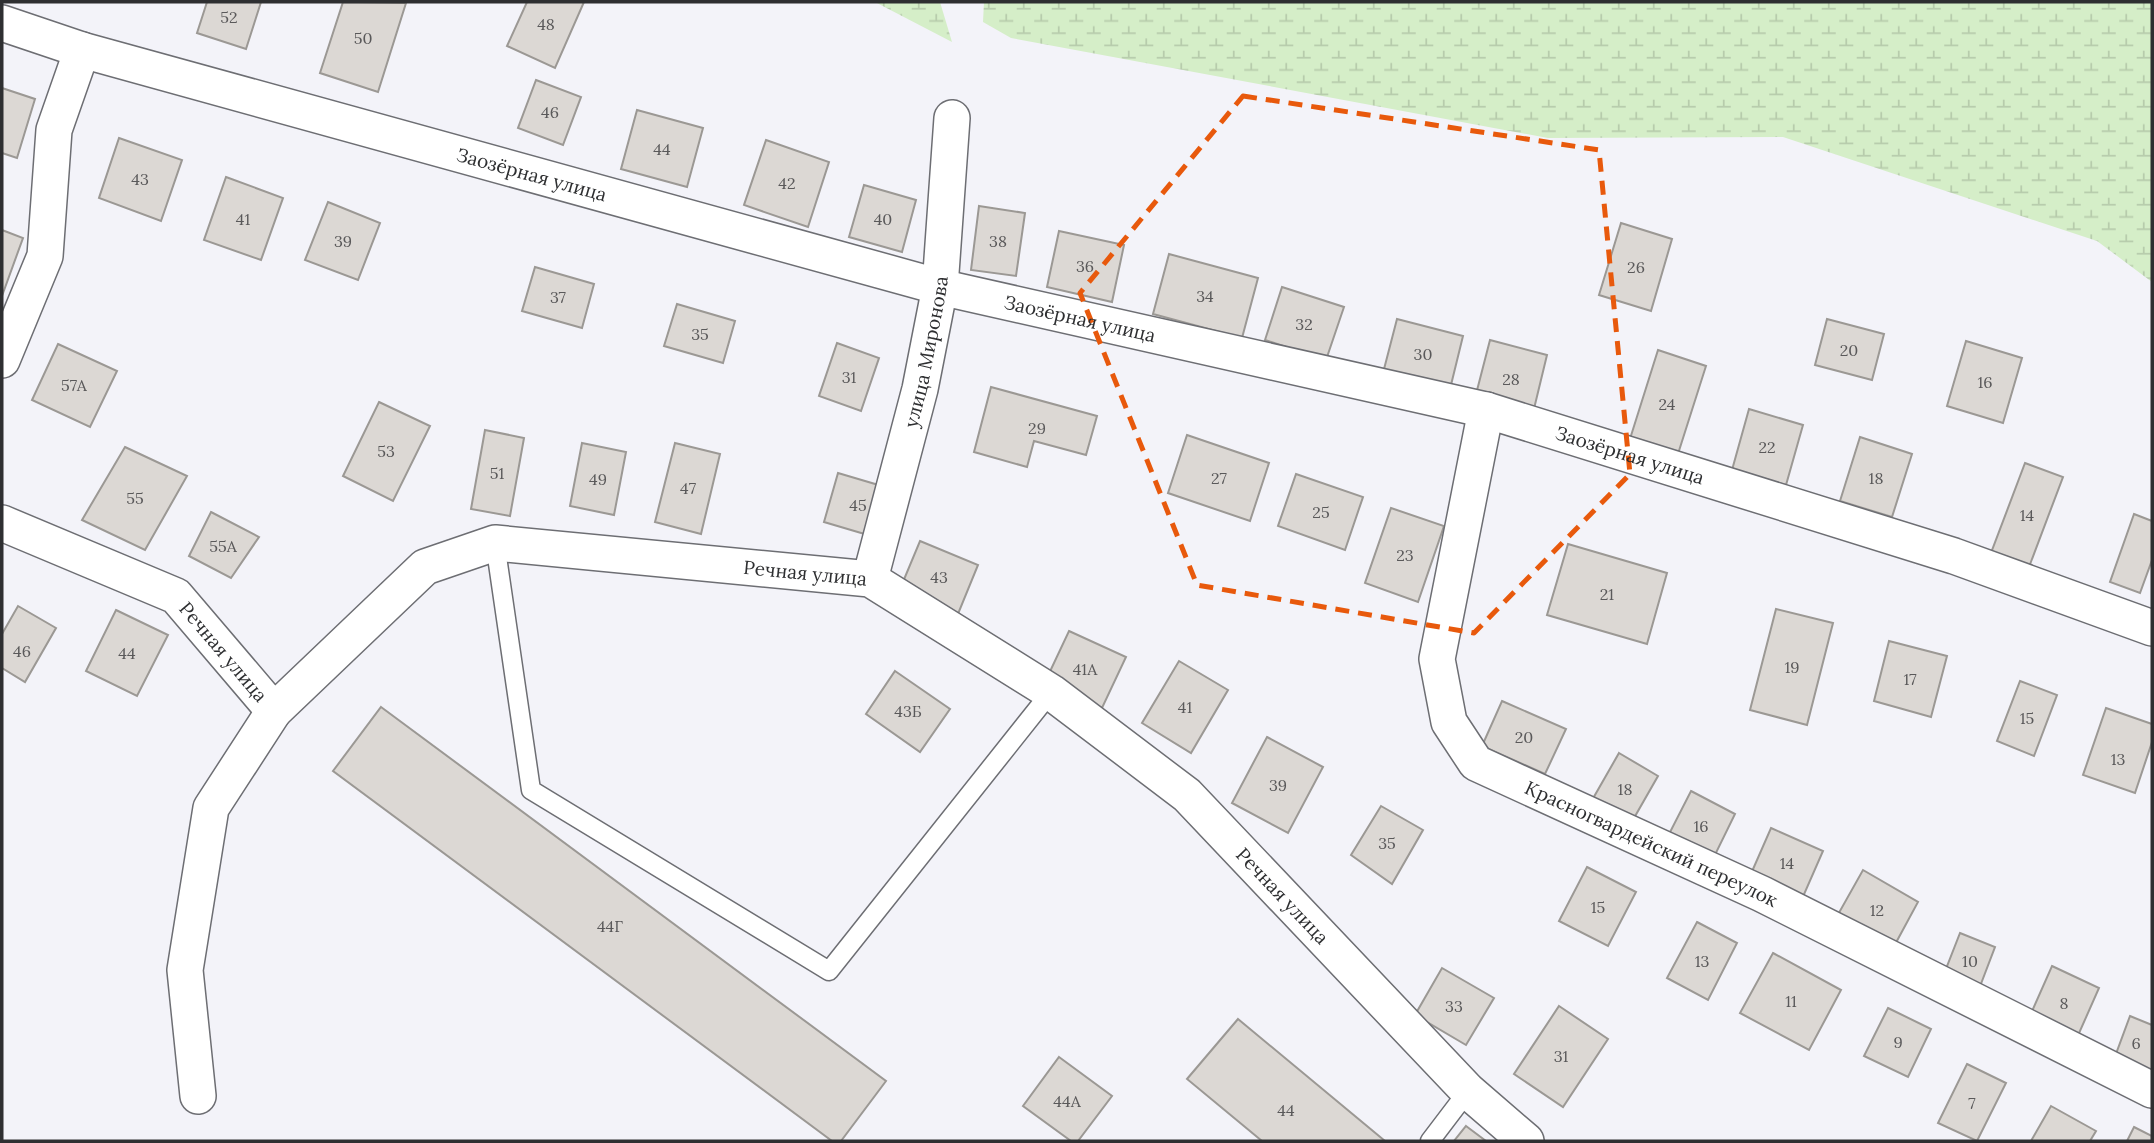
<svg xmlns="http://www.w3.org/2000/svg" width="2154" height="1143" font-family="Lora,serif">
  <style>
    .wetland { fill: url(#wetland-marsh) }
    .building { fill: #dcd8d4; stroke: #9b9894; stroke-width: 2 }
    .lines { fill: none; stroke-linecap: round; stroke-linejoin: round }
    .lane-casing { stroke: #6d6e73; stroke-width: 21 }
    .street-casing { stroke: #6d6e73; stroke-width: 38 }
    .lane { stroke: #fff; stroke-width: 18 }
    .street { stroke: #fff; stroke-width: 35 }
    .marked { fill: none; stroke: #e8590c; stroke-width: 5; stroke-dasharray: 14 9; stroke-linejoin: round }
    .labels { text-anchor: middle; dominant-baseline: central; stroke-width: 5; stroke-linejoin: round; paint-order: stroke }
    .number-label { font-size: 16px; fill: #5a595a }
    .street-label { font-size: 19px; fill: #2e2f31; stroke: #fff }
  </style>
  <defs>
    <pattern id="wetland-marsh" width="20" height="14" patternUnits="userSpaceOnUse" patternTransform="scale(1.75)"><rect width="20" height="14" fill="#d5eec8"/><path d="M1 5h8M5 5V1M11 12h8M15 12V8" fill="none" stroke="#b7ccac"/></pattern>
  </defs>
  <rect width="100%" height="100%" fill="#f3f3f9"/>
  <!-- wetland -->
  <g class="wetland">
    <path d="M875,2H940L952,42Z"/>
    <path d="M984,2H2152V282L2097,241L1783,137L1548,138L1011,38L983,22Z"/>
  </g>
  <!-- building -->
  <g class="building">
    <path d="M207,2H261L246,49L197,33Z"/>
    <path d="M343,2L406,3L378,92L320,73Z"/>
    <path d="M527,2H584L555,68L507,46Z"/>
    <path d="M536,80L581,97L563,145L518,128Z"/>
    <path d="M2,88L35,99L17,158L2,153Z"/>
    <path d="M637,110L703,128L687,187L621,169Z"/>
    <path d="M119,138L182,160L161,221L99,198Z"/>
    <path d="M766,140L829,162L808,227L744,205Z"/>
    <path d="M226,177L283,198L261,260L204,240Z"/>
    <path d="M864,185L916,200L902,252L849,237Z"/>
    <path d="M328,202L380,223L358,280L305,260Z"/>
    <path d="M979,206L1025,213L1016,276L971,270Z"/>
    <path d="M1621,223L1672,239L1651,311L1599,295Z"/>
    <path d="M2,230L23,238L2,296Z"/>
    <path d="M1059,231L1124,245L1112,302L1047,287Z"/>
    <path d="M1169,254L1258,278L1242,338L1153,314Z"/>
    <path d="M535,267L594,284L582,328L522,311Z"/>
    <path d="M1282,287L1344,307L1326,360L1265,340Z"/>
    <path d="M677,304L735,321L723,363L664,346Z"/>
    <path d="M1397,319L1463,336L1450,389L1383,373Z"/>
    <path d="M1827,319L1884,334L1872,380L1815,365Z"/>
    <path d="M1490,340L1547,355L1532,417L1474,402Z"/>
    <path d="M1966,341L2022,358L2003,423L1947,406Z"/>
    <path d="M837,343L879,358L861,411L819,396Z"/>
    <path d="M58,344L117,371L90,427L32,400Z"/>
    <path d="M1658,350L1706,366L1677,457L1629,442Z"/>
    <path d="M991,387L1097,416L1086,455L1034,441L1027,467L974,452Z"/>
    <path d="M379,402L430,426L393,501L343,476Z"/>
    <path d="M1749,409L1803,425L1786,485L1732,470Z"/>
    <path d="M485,430L524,438L510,516L471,509Z"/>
    <path d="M1187,435L1269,463L1250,521L1168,493Z"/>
    <path d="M1860,437L1912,454L1892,517L1840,501Z"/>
    <path d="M582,443L626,452L614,515L570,506Z"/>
    <path d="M675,443L720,454L701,534L655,522Z"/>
    <path d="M125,447L187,476L145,550L82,520Z"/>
    <path d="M2025,463L2063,477L2029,567L1991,553Z"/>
    <path d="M838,473L892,489L878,538L824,522Z"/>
    <path d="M1296,474L1363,497L1345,550L1278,526Z"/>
    <path d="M1391,508L1444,526L1418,602L1365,583Z"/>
    <path d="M211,512L259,537L231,578L189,556Z"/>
    <path d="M2134,514L2152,521V560L2140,593L2110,582Z"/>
    <path d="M920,541L978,565L958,614L900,589Z"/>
    <path d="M1568,544L1667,573L1647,644L1547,615Z"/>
    <path d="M18,606L56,628L25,682L2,668V634Z"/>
    <path d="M1776,609L1833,623L1807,725L1750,710Z"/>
    <path d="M116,610L168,635L137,696L86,671Z"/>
    <path d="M1069,631L1126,657L1102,708L1045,682Z"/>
    <path d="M1889,641L1947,656L1931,717L1874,701Z"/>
    <path d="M1179,661L1228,690L1191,753L1142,723Z"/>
    <path d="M895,671L950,709L920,752L866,714Z"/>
    <path d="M2020,681L2057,695L2034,756L1997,741Z"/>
    <path d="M1502,701L1566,729L1545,774L1482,746Z"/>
    <path d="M381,707L886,1081L841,1141H832L333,771Z"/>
    <path d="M2106,708L2152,724V742L2135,793L2083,775Z"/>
    <path d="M1267,737L1323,767L1288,833L1232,803Z"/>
    <path d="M1619,753L1658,776L1630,825L1591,802Z"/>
    <path d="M1691,791L1735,814L1712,861L1667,838Z"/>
    <path d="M1381,806L1423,830L1392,884L1351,855Z"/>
    <path d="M1771,828L1823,851L1802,899L1750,876Z"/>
    <path d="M1587,867L1636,892L1608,946L1559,921Z"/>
    <path d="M1863,870L1918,902L1892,950L1836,918Z"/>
    <path d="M1697,922L1737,943L1708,1000L1667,978Z"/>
    <path d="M1960,933L1995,947L1979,989L1944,974Z"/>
    <path d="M1773,953L1841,990L1809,1050L1740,1013Z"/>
    <path d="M2052,966L2099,988L2076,1040L2029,1018Z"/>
    <path d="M1442,968L1494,998L1466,1045L1415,1015Z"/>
    <path d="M1559,1006L1608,1039L1563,1107L1514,1074Z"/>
    <path d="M1888,1008L1931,1029L1908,1077L1864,1056Z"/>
    <path d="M2130,1016L2152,1025V1077L2113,1062Z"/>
    <path d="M1238,1019L1385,1141H1262L1187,1079Z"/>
    <path d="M1059,1057L1112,1096L1078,1141H1071L1023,1106Z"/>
    <path d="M1967,1064L2006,1083L1977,1141L1938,1123Z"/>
    <path d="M2051,1106L2096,1131L2090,1141H2031Z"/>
    <path d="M1466,1126L1486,1141H1454Z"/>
    <path d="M2134,1127L2152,1136V1141H2127Z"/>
  </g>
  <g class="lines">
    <!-- lane casing -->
    <g class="lane-casing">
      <g id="lane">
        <path d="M495,543L531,790L829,971L1051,692"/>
        <path d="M1430,1141L1468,1091"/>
      </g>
    </g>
    <!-- street casing -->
    <g class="street-casing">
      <g id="street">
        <path id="s1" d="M2,23L82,50L940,287L1486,410L1954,556L2152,628"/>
        <path d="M2,360L45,256L54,130L82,50"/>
        <path id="s2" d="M1486,410L1437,659L1449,722L1476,763L1762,894L2152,1090"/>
        <path id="s3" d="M2,523L176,596L274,711L425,567L495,543L870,579L1051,692L1187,795L1468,1091L1526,1141"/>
        <path id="s4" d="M870,579L920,389L940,287L952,118"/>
        <path d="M198,1096L185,970L211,808L274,711"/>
      </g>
    </g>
    <!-- lane -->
    <use href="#lane" class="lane"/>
    <!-- street -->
    <use href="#street" class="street"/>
  </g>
  <!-- marked area -->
  <path class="marked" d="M1243,96L1599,150L1630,474L1474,633L1197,585L1080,293Z"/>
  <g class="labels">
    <!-- number labels -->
    <g class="number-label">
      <text x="229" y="17">52</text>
      <text x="546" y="24">48</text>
      <text x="363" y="38">50</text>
      <text x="550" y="112">46</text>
      <text x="662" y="149">44</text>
      <text x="140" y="179">43</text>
      <text x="787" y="183">42</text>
      <text x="243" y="219">41</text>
      <text x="883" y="219">40</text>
      <text x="343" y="241">39</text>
      <text x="998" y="241">38</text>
      <text x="1085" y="266">36</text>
      <text x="1636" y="267">26</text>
      <text x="1205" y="296">34</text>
      <text x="558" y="297">37</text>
      <text x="1304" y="324">32</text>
      <text x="700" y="334">35</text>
      <text x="1849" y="350">20</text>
      <text x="1423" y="354">30</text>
      <text x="849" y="377">31</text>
      <text x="1511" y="379">28</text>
      <text x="1985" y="382">16</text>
      <text x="74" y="385">57А</text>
      <text x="1667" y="404">24</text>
      <text x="1037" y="428">29</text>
      <text x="1767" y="447">22</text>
      <text x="386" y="451">53</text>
      <text x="497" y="473">51</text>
      <text x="1219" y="478">27</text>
      <text x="1876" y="478">18</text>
      <text x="598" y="479">49</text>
      <text x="688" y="488">47</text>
      <text x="135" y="498">55</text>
      <text x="858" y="505">45</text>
      <text x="1321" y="512">25</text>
      <text x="2027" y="515">14</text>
      <text x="223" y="546">55А</text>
      <text x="1405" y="555">23</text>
      <text x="939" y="577">43</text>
      <text x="1607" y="594">21</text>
      <text x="22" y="651">46</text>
      <text x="127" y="653">44</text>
      <text x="1792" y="667">19</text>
      <text x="1085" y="669">41А</text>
      <text x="1910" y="679">17</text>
      <text x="1185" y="707">41</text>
      <text x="908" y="711">43Б</text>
      <text x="2027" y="718">15</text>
      <text x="1524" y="737">20</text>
      <text x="2118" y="759">13</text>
      <text x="1278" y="785">39</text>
      <text x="1625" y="789">18</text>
      <text x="1701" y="826">16</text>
      <text x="1387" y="843">35</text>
      <text x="1787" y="863">14</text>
      <text x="1598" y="907">15</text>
      <text x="1877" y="910">12</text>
      <text x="610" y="926">44Г</text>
      <text x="1702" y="961">13</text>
      <text x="1970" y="961">10</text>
      <text x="1791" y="1001">11</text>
      <text x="2064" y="1003">8</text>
      <text x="1454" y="1006">33</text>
      <text x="1898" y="1042">9</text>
      <text x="2136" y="1043">6</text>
      <text x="1561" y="1056">31</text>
      <text x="1067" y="1101">44А</text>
      <text x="1972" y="1103">7</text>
      <text x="1286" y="1110">44</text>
    </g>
    <!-- street labels -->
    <g class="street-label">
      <text stroke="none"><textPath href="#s1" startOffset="551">Заозёрная улица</textPath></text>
      <text stroke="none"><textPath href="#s1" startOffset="1118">Заозёрная улица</textPath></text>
      <text stroke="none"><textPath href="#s4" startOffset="234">улица Миронова</textPath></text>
      <text stroke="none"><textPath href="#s1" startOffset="1685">Заозёрная улица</textPath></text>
      <text stroke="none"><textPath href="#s3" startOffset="934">Речная улица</textPath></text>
      <text stroke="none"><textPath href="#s3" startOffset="262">Речная улица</textPath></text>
      <text stroke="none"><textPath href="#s2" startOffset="560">Красногвардейский переулок</textPath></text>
      <text stroke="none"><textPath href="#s3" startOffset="1522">Речная улица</textPath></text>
    </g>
  </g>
  <!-- border -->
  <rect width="2154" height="1143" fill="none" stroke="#2e2f31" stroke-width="7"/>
</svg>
